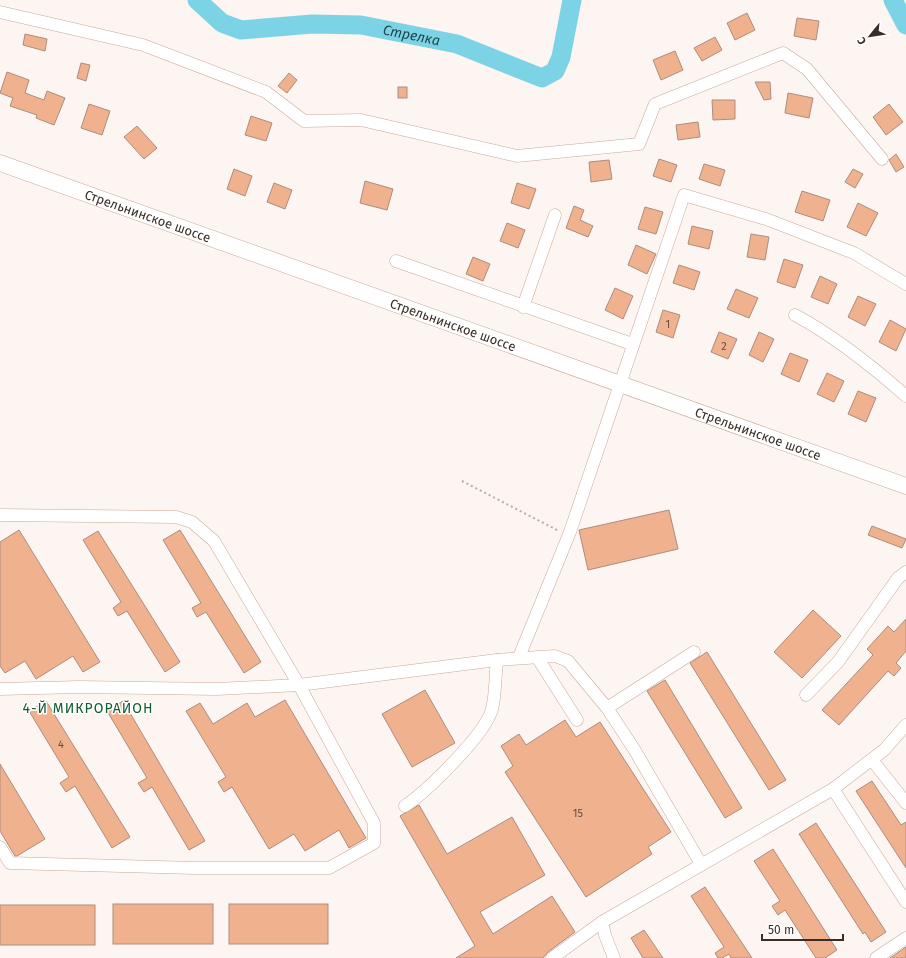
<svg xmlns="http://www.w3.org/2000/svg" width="906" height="958" font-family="'Fira Sans',sans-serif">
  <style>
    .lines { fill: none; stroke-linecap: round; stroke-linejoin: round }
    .river { stroke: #7cd3e6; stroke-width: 19 }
    .building { fill: #f0b18f; stroke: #ac8d7c }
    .minor-casing { stroke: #caa998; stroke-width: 13 }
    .major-casing { stroke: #caa998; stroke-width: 17 }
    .path { stroke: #b7ada9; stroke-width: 2; stroke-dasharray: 2 3; stroke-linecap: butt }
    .minor { stroke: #fff; stroke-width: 12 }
    .major { stroke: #fff; stroke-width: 16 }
    .labels { text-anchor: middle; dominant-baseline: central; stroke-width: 3; stroke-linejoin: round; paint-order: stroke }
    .number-label { font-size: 11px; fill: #684e40 }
    .street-label { font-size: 13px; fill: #3a2d26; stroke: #fff }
    .water-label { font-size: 14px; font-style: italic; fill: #1f474f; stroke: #fff }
    .neighbourhood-label { font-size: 14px; letter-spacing: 1px; fill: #125d32; stroke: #fff }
  </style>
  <rect width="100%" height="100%" fill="#fcf5f2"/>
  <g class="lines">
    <!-- river -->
    <g class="river">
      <path id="s1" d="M197,0L222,23L241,30L312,24L361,25L457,44L542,78L555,71L561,57L572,0"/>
      <path d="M893,0L906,25"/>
    </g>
  </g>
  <!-- building -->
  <g class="building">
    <path d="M747,13L755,30L735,40L727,23Z"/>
    <path d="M797,18L819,21L816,40L794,36Z"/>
    <path d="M25,34L47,39L45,51L23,45Z"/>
    <path d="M715,37L722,50L702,61L694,48Z"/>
    <path d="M675,51L683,70L661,80L653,60Z"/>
    <path d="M81,63L90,65L86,81L77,78Z"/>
    <path d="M7,72L29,80L25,93L44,100L47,91L65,98L54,125L36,118L37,115L10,106L13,98L0,93Z"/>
    <path d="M289,73L297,80L287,93L278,86Z"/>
    <path d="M755,82H770L771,99L764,100Z"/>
    <rect x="398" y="87" width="9" height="11"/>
    <path d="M788,93L813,98L809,118L785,113Z"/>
    <path d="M712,100H735V119L713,120Z"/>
    <path d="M89,104L110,111L102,135L81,128Z"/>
    <path d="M889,104L903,122L886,135L873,117Z"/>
    <path d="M251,116L272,123L266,141L245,135Z"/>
    <path d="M698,122L700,137L678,140L676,125Z"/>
    <path d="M137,126L157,148L144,159L124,137Z"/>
    <path d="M896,154L904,167L896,172L889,160Z"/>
    <path d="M659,159L677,165L671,182L653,176Z"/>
    <path d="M609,160L612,179L591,182L589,162Z"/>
    <path d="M704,164L725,170L720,186L699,179Z"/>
    <path d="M234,169L252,176L245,196L227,189Z"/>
    <path d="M853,169L863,174L855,188L845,182Z"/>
    <path d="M365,181L393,189L387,210L360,203Z"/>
    <path d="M274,183L292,190L285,209L267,202Z"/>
    <path d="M517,183L536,189L529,209L511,203Z"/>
    <path d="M802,191L830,200L823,221L795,212Z"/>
    <path d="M858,203L878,213L866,236L847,227Z"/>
    <path d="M574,206L584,210L580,220L593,226L588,237L566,228Z"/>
    <path d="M645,207L663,212L656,234L638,229Z"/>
    <path d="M507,223L525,230L518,248L500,241Z"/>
    <path d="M692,226L713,231L709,249L688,244Z"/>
    <path d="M751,234L769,237L765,260L747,257Z"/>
    <path d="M636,245L656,254L647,274L628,265Z"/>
    <path d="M473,257L490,264L483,281L466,274Z"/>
    <path d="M784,259L803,265L795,288L777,282Z"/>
    <path d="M679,265L700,272L694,290L673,283Z"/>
    <path d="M820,276L837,284L828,304L811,297Z"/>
    <path d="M615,288L633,296L623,319L605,310Z"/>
    <path d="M736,289L758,298L749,318L727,309Z"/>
    <path d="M858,296L876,304L865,326L848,317Z"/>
    <path d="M663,310L680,315L673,338L656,332Z"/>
    <path d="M890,320L906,329L896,351L879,342Z"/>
    <path d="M719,332L737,339L728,359L711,352Z"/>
    <path d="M759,332L774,339L763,362L749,355Z"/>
    <path d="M790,353L808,360L799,382L781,374Z"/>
    <path d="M827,373L844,381L834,402L817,394Z"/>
    <path d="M858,391L876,398L866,422L848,414Z"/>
    <path d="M669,510L678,549L588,570L579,530Z"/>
    <path d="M872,526L906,539L902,548L868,535Z"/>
    <path d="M19,530L100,662L83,672L73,656L36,679L25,661L5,673L0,666V542Z"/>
    <path d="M180,530L261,662L244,673L206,612L197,617L192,608L201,603L163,540Z"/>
    <path d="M98,531L180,662L165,672L127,611L118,616L113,608L121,602L83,540Z"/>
    <path d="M813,610L841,636L802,678L774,652Z"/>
    <path d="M906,619V651L896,663L901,668L894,676L888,671L839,725L822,710L873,655L867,649L888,626L894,632Z"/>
    <path d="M707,652L786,780L769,790L690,663Z"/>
    <path d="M665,680L742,808L725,818L647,691Z"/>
    <path d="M425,690L455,743L412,767L382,714Z"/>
    <path d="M285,700L366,838L349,848L339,830L305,851L294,834L269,849L232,787L224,792L218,782L226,777L186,711L200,703L213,724L247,703L255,717Z"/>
    <path d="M46,701L130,837L112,848L75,786L66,792L60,783L69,777L29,711Z"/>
    <path d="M123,701L205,841L189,850L152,787L144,792L138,783L147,778L107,711Z"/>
    <path d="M565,720L576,737L600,722L671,832L648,847L652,854L586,897L505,772L513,766L501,746L519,734L526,745Z"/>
    <path d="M0,764L45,839L17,856H15L0,831Z"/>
    <path d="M872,781L901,825L906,822V868L856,791Z"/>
    <path d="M419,805L447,854L512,817L545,875L480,912L493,934L552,896L575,932L548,952L543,958H456L475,946L400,816Z"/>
    <path d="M816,823L886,932L871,942L865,932L863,934L799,834Z"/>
    <path d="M773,849L837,950L825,958H816L785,910L778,915L772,906L780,901L754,861Z"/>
    <path d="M705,887L752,958H731L729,954L722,958H718L715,953L724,947L691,896Z"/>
    <rect x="113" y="904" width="100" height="40"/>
    <rect x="229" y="904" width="99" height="40"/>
    <rect x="0" y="905" width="95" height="40"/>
    <path d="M644,930L663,958H643L631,938Z"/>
    <path d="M906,947V958H890Z"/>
  </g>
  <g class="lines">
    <!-- minor casing -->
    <g class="minor-casing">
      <g id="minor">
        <path d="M0,12L143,45L266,92L304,121L361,120L517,156L639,144L655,104L783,53L807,69L882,159"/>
        <path d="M396,261L632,344"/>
        <path d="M523,307L555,215"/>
        <path d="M795,315C836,337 872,366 906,396"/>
        <path d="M0,515L176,517L192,522L214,541L299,685L374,823V843L329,868H195L10,863L0,847"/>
        <path d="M519,657L570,532L684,195L766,219L854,253L906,284"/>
        <path d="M537,657L577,720"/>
        <path d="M0,689L79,687L217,689L299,685L497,660L555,656L568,661L607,708L634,749L701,864"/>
        <path d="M806,695L838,662L898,578L906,572"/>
        <path d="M607,708L694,652"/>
        <path d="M872,760L906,803"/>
        <path d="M833,789L906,902"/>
        <path d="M405,806C427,791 486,734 492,709C496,693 495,676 497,660"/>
        <path d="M552,958L602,922"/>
        <path d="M614,958L605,935L602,922L833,789L884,750L906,725"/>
        <path d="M876,958L906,938"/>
      </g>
    </g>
    <!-- major casing -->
    <g class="major-casing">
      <g id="major">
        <path id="s2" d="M0,163L906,486"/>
      </g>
    </g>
    <!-- path -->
    <path class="path" d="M462,481L559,531"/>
    <!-- minor -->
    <use href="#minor" class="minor"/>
    <!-- major -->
    <use href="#major" class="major"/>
  </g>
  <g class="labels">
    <!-- number labels -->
    <g class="number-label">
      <text x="668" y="324">1</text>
      <text x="724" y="346">2</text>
      <text x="61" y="744">4</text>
      <text x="578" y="813">15</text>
    </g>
    <!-- street labels -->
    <g class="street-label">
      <text stroke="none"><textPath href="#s2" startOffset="157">Стрельнинское шоссе</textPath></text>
      <text stroke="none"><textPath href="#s2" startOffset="481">Стрельнинское шоссе</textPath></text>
      <text stroke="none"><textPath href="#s2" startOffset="805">Стрельнинское шоссе</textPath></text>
    </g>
    <!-- water labels -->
    <g class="water-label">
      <text stroke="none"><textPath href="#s1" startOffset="226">Стрелка</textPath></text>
    </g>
    <!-- neighbourhood labels -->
    <g class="neighbourhood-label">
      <text x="88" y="708">4-Й МИКРОРАЙОН</text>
    </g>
  </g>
  <!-- north arrow -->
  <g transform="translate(870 36) rotate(240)" stroke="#ffffff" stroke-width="3" paint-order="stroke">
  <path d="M0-3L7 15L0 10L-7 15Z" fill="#3a2d26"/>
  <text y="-6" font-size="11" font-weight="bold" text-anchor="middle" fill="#3a2d26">С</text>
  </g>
  <!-- scale -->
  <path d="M762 934v6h81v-6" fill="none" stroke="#3a2d26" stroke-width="2"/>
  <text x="768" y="934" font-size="12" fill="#3a2d26" stroke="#ffffff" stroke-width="3" paint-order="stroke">50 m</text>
</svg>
